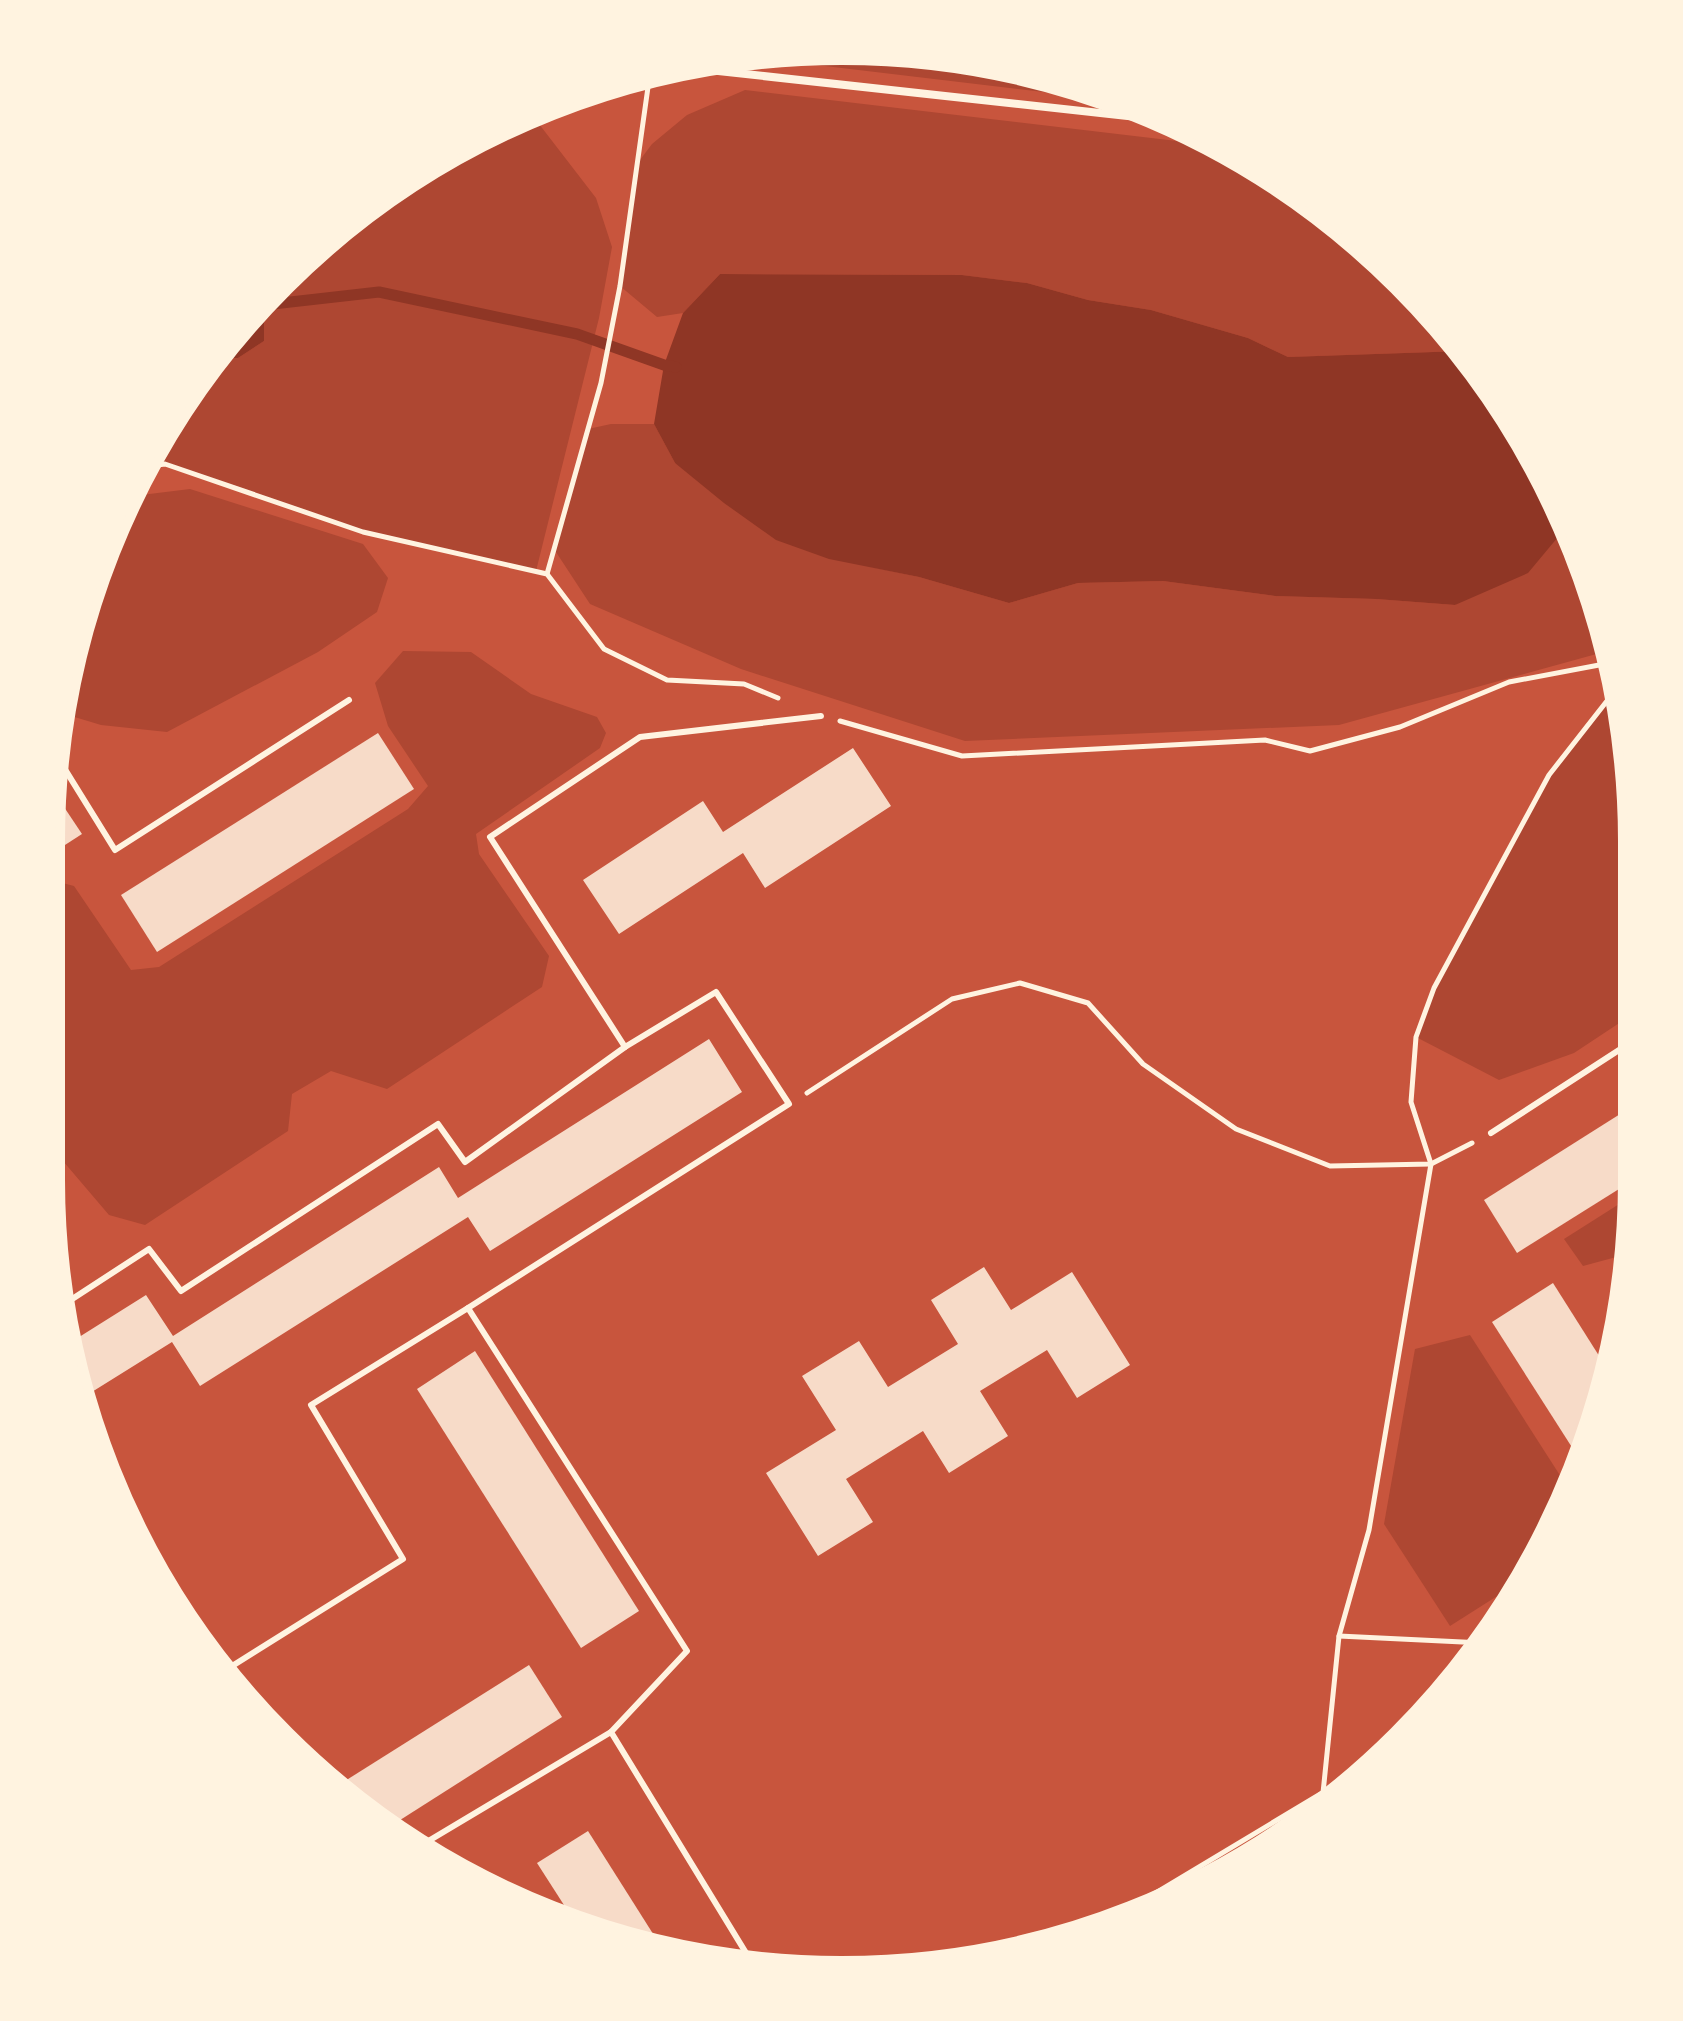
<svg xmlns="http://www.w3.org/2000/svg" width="1683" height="2021" font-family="'Noto Sans',sans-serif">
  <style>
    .green { fill: #ae4732 }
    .water { fill: #8f3625 }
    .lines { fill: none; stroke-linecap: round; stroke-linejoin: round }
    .stream { stroke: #8f3625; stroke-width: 11 }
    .building { fill: #f7dbc8 }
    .path { stroke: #fff3e0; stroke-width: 5 }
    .service { stroke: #fff3e0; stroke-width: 6 }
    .minor { stroke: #fff3e0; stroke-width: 8 }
    .rim { fill: none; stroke: #fff3e0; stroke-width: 10 }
  </style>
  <rect width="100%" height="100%" fill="#c8553d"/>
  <!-- green -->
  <g class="green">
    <path d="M841,46L996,61L1136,103L741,56Z"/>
    <path d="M745,90L1219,146L1283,180L1404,279L1463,351L1288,357L1248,338L1151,310L1088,300L1027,283L962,275L720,274L683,313L657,317L620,286L637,164L652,144L687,115Z"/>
    <path d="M529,111L596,198L612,247L599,318L536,571L363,532L165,464L142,467L210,358H238L264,341V305L266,293L279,279L399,180Z"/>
    <path d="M611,424H654L675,463L871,567L919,577L1009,603L1078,583L1163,581L1275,596L1376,599L1455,605L1563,531L1567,519L1576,537L1611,650L1339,725L965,741L741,669L590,604L554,549L588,429Z"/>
    <path d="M190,489L363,544L388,578L377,612L318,652L167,732L101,725L68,715L60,703L73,635L125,497Z"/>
    <path d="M403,651L471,652L531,694L597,717L606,733L600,748L476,834L479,854L549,956L542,987L387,1089L331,1071L292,1094L288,1131L145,1225L109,1215L57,1154L46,1155L51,880L74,886L131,970L159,967L408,809L428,786L388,726L375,683Z"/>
    <path d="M1622,686L1637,841L1636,1012L1574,1053L1499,1080L1416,1037L1434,988L1549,775Z"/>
    <path d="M1635,1194V1232L1631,1253L1583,1266L1564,1239Z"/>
    <path d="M1470,1335L1570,1491L1532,1574L1450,1626L1384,1524L1415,1349Z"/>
  </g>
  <!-- water -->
  <g class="water">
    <path d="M720,274L962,275L1027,283L1088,300L1151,310L1248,338L1288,357L1463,351L1503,399L1567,519L1563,531L1528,573L1455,605L1376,599L1275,596L1163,581L1078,583L1009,603L919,577L829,559L776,540L724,503L675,463L654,424L664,365L683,313Z"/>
    <path d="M266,294L264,305V341L238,358H210Z"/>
  </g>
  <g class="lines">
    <!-- stream -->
    <path class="stream" d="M258,303L264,305L379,292L577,334L664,365L676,367"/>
  </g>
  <!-- building -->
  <g class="building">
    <path d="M378,733L414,789L157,952L121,895Z"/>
    <path d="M853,748L891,806L765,888L743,853L619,934L583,880L703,801L723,832Z"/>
    <path d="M52,789L82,834L51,854Z"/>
    <path d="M709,1039L742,1092L490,1251L468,1217L200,1386L172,1342L79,1400L73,1385L68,1344L146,1295L173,1336L439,1167L458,1198Z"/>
    <path d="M1636,1104L1635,1179L1517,1253L1484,1200Z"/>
    <path d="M984,1267L1011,1310L1072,1272L1130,1365L1077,1398L1047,1350L980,1391L1008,1436L949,1473L923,1431L846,1479L873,1522L818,1556L766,1473L836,1430L802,1376L859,1341L888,1387L958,1344L931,1300Z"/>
    <path d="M1553,1283L1608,1370L1595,1435L1582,1463L1492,1322Z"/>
    <path d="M475,1351L639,1611L581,1648L417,1389Z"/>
    <path d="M529,1665L562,1717L386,1829L337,1786Z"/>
    <path d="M588,1831L662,1948L585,1933L580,1930L537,1863Z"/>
  </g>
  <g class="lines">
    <!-- path -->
    <g class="path">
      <path d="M142,467L165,464L363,532L547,574L604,649L667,680L744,684L778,698"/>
      <path d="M547,574L601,383L620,286L650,73"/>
      <path d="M840,721L962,756L1265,740L1310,751L1400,727L1509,682L1615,662"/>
      <path d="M807,1093L952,999L1020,983L1088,1003L1143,1064L1236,1129L1330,1166L1431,1164L1472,1143"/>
      <path d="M1339,1636L1483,1643"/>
      <path d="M1329,1801L1323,1793L1339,1636L1369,1530L1431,1164L1411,1102L1416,1037L1434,988L1549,775L1621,683"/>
      <path d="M1320,1809L1323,1794"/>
      <path d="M1094,1930L1372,1763"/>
    </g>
    <!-- service -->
    <g class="service">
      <path d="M53,750L115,850L349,700"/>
      <path d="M1491,1133L1636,1039"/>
      <path d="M63,1305L149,1249L181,1291L438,1124L465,1162L625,1047"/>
      <path d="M468,1308L789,1104L716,992L625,1047L490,837L640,737L821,716"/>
      <path d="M221,1673L403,1559L311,1405L468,1308L687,1651L611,1732L754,1966"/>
      <path d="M415,1849L611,1732"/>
    </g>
    <!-- minor -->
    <path class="minor" d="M672,66L1173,121"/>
  </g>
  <!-- crop -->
  <path d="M0 0H1683V2021H0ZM841 60H842A781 781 0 0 1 1623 841V1180A781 781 0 0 1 842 1961H841A781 781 0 0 1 60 1180V841A781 781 0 0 1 841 60Z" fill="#fff3e0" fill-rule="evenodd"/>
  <path class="rim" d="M841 60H842A781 781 0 0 1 1623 841V1180A781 781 0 0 1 842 1961H841A781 781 0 0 1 60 1180V841A781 781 0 0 1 841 60Z"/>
</svg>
